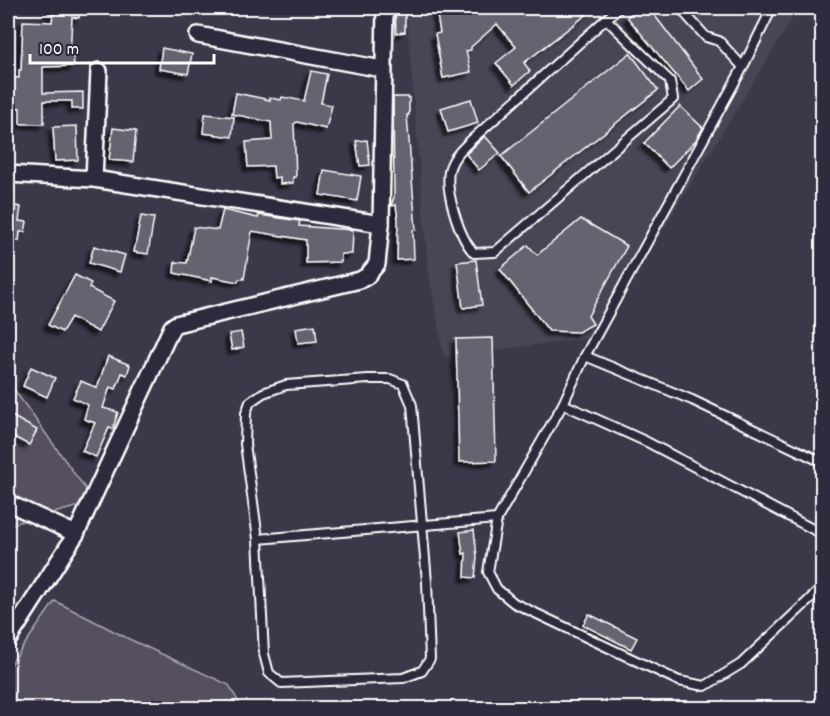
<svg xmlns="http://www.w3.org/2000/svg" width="830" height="716" font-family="Dekko,sans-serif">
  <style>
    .built { fill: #494455 }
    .green { fill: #555060; stroke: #aaa8b0; stroke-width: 1.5 }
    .building { fill: #666270; stroke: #fff; stroke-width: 1.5; filter: url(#shadow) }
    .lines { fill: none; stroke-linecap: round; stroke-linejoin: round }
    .lane-casing { stroke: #fff; stroke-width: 12 }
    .street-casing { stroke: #fff; stroke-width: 20 }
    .lane { stroke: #2f2a3d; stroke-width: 8 }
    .street { stroke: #2f2a3d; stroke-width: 15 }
  </style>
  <defs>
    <filter id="shadow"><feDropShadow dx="-4.5" dy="4.5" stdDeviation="1.5" flood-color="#0009"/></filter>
  </defs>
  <rect width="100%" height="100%" fill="#3c3749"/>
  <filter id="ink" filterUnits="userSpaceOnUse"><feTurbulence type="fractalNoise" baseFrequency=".0167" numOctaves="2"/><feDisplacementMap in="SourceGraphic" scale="12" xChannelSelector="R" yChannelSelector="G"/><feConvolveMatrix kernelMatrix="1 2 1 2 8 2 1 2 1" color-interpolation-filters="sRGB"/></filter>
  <g filter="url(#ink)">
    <!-- built -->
    <path class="built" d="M406,8H799L597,337L444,357L428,269Z"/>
    <!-- green -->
    <g class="green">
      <path d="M8,381L95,502L8,525Z"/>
      <path d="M55,601L129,639L229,685L242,708H8V668Z"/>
    </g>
    <!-- building -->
    <g class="building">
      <path d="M48,8H80L79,18L72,17L70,56H73L74,66L43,67V93L83,92V109H72V101H44V124H20V108L8,107V77L19,78V70H21L23,21L52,22L53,14L48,13Z"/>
      <path d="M395,8H405V32L396,33Z"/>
      <path d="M447,8H595L524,63L530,71L514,85L496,63L516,47L497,24L471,47V50L466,51L471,72L443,78L435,34L440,33L436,9Z"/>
      <path d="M639,8H649L703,79L689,91L627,17Z"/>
      <path d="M162,48L192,54L188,74L159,69Z"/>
      <path d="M630,53L658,90L529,192L501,156Z"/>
      <path d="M311,71L327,74L321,103L332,105L326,129L297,122L294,124L296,177H293V183L280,184V177L274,178L273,166L248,167L246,142L272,140L271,122L232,114L236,93L270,100V98L281,100L282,97L304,101Z"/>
      <path d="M393,97H409V115H407L416,230H413L414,259L397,260L398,220L396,205L391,206L394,197Z"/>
      <path d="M471,99L478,123L448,132L441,108Z"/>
      <path d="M680,106L703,128L696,140L669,168L644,143Z"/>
      <path d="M205,114L234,117L232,137L203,133Z"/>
      <path d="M77,126L78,160L55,161L53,127Z"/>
      <path d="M113,128L136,131L133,162L109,160Z"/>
      <path d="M485,136L500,153L479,170L466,154Z"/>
      <path d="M367,140L370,165L360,166L356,141Z"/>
      <path d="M324,170L361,176L357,201L320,195Z"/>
      <path d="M8,205L21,207L19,221L27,222L25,232H20L19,241L8,239Z"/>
      <path d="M223,210L258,218L259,215L300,221L299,226L353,230L352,254H341V262L306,263V240L252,231L244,279H239L238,282L212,277V281L174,273L175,262L187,263L194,227L218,230Z"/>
      <path d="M141,216L154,218L148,254L134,252Z"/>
      <path d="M581,219L627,246L588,316L593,324L578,332L549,331L500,269L528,245L537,255Z"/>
      <path d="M94,246L125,255L120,272L89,263Z"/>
      <path d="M476,260L482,305L463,308L457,262Z"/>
      <path d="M75,275L91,283L89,288L114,301L98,332L71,317L62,332L48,325Z"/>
      <path d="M315,325L317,341L298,343L296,328Z"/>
      <path d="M241,332L244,347L232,350L229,334Z"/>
      <path d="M493,338L496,461L459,462L456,339Z"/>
      <path d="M108,356L130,365L127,375L122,373L116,389L110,387L103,408L118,412L113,429L109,428L96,457L82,451L95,423L84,419L88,405L73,398L81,381L97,388Z"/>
      <path d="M31,367L55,378L47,397L23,386Z"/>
      <path d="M8,414L37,430L29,445L8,434Z"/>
      <path d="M474,530L477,557L475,578L465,577L466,553L463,554L460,532Z"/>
      <path d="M589,614L637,638L631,649L583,625Z"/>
    </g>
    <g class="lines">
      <!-- lane casing -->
      <g class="lane-casing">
        <g id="lane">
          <path d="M680,8L706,37L719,41L743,67"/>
          <path d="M606,19L670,81L673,99L495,252L474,253C459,237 442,185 451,165C454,156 462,149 468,143L606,19L619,8"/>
          <path d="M585,356L692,400L822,462"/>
          <path d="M368,379H390L403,384L412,405L427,582L430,659L422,671L403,678L281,683L269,673L264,654L258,539L245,444L246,413L250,402L263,393L286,385Z"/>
          <path d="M563,404L585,356L743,67L772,8"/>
          <path d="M822,534L647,442L563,404L497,519L488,572L497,589L514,603L679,681L705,686L741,664L822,588"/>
          <path d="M258,539L497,519"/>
        </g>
      </g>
      <!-- street casing -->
      <g class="street-casing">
        <g id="street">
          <path d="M198,35L382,69"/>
          <path d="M8,174L94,179L381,224"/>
          <path d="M94,179L99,71"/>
          <path d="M8,503L76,534"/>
          <path d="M8,640L76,534L172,327L176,324L360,280L367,276L377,264L381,224L385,8"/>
        </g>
      </g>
      <!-- lane -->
      <use href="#lane" class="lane"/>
      <!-- street -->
      <use href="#street" class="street"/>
    </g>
  </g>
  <!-- margin -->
  <rect width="830" height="716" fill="none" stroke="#2f2a3d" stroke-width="30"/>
  <rect x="15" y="15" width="800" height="686" fill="none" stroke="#fff" stroke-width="2" filter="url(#ink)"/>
  <!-- scale -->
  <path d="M30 54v9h184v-9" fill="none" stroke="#ffffff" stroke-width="3"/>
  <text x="39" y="54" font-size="18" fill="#ffffff" stroke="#2f2a3d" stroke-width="4.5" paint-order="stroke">100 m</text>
</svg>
